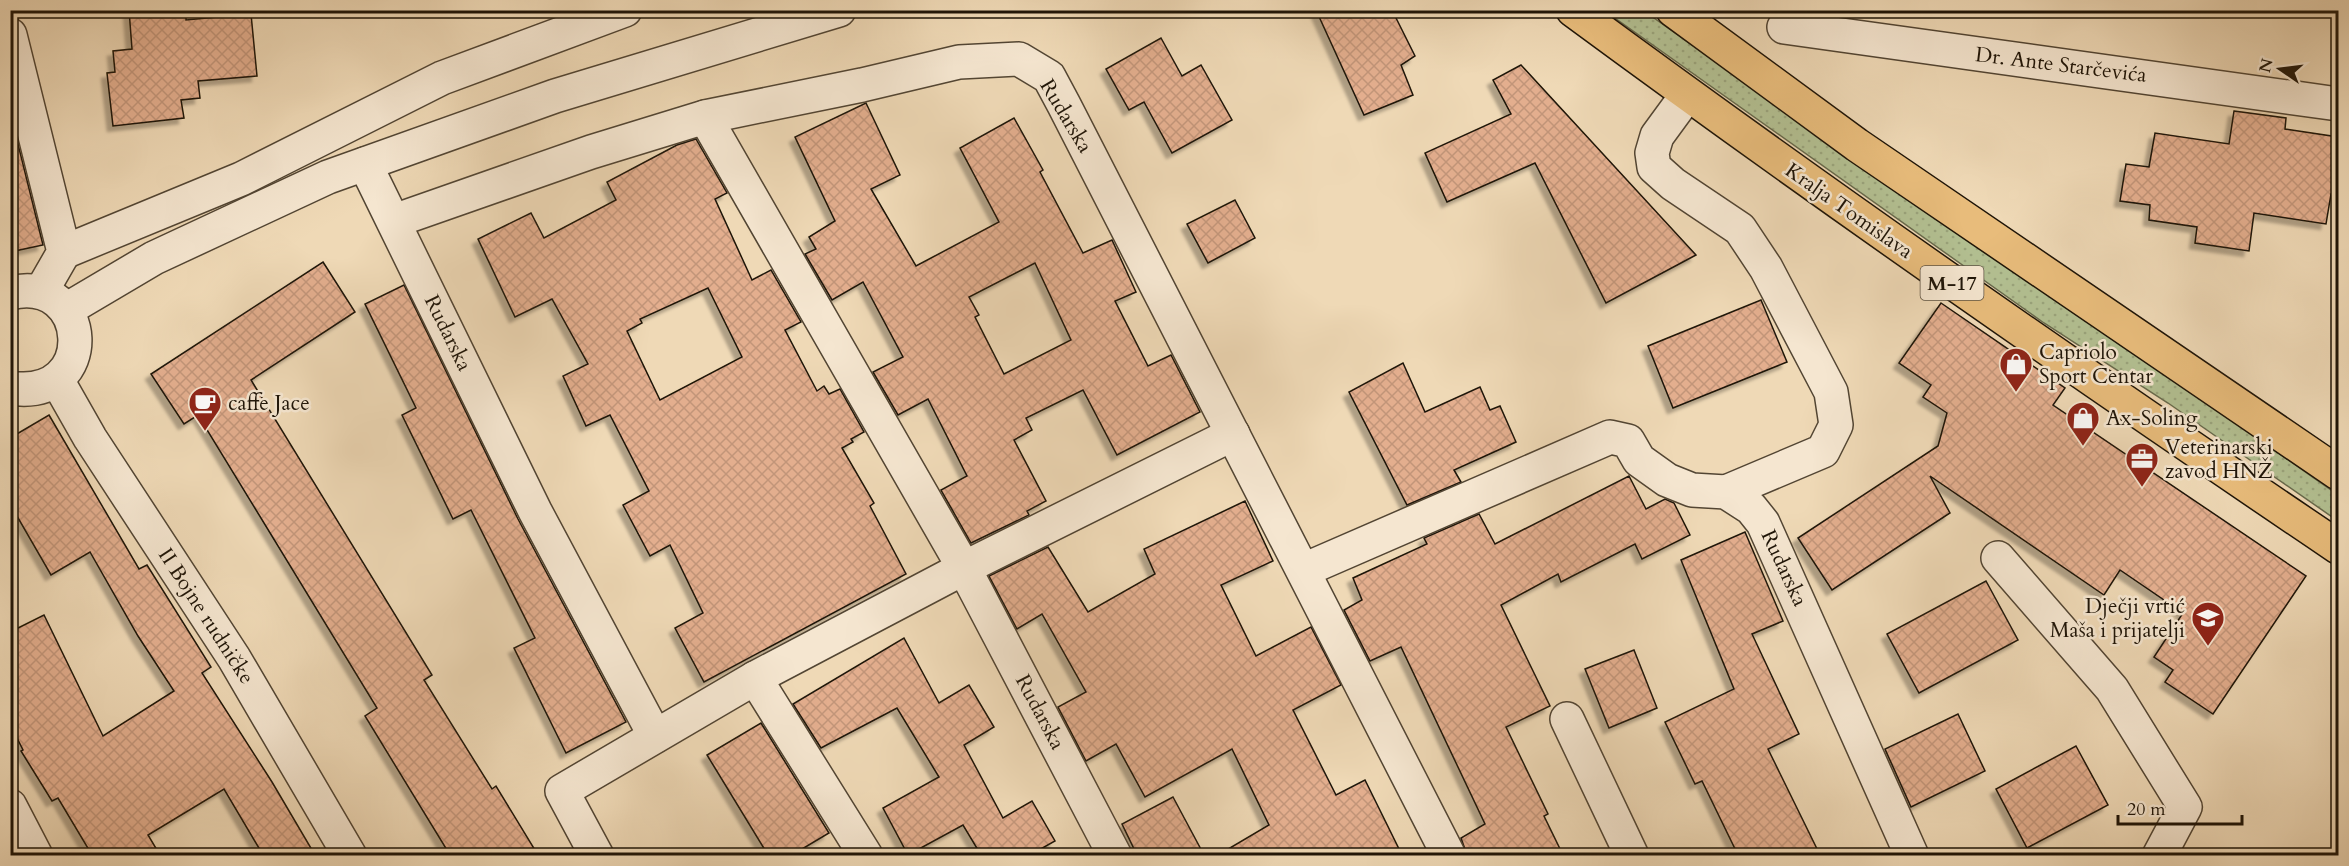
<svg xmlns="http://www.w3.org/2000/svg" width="2349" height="866" font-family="Cardo,serif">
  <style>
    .grass { fill: url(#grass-dots); stroke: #686a4c; stroke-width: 1.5 }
    .building { fill: url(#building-cross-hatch); stroke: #1e1407; stroke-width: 1.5; fill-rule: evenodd; filter: url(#shadow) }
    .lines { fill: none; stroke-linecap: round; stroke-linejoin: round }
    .minor-casing { stroke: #524533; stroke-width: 36 }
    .major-casing { stroke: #1e1407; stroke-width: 36 }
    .minor { stroke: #f5e6d0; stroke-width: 33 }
    .major { stroke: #e8bc7b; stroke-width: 33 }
    .labels { text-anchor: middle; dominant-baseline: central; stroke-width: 5; stroke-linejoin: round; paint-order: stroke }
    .shield { fill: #f5e6d0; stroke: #5e5343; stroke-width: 1.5 }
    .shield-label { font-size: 20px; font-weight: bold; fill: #1e1407 }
    .street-label { font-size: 21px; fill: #1e1407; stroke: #f5e6d0 }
    .poi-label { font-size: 21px; fill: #1e1407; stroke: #f5e6d0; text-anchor: start }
  </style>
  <defs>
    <pattern id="grass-dots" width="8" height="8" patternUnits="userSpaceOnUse" patternTransform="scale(1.5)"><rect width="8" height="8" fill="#b3c092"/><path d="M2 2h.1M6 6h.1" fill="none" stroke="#9aa47c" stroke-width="1.8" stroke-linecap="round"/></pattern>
    <pattern id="building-cross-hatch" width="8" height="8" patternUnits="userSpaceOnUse" patternTransform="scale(1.5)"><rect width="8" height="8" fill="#e3ae8e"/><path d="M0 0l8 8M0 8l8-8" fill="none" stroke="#c29579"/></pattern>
    <filter id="shadow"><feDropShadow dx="-5.5" dy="5.5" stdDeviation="1.5" flood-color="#0004"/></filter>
  </defs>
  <rect width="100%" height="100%" fill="#efd9b6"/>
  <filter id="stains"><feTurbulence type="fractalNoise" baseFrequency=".00333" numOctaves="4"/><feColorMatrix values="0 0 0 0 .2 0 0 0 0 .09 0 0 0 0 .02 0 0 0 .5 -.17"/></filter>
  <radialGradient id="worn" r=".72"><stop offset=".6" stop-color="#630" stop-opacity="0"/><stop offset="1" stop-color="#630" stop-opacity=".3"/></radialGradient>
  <!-- grass -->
  <path class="grass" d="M1605,11H1644L1866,168L2182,385L2338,495V521L2168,403L2044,323Z"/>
  <!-- building -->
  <g class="building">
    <path d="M129,10H186V20L251,14L257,76L198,81L200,98L181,100L184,118L113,126L107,73L115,72L113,51L132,49Z"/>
    <path d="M1316,10H1392L1415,56L1401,65L1413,95L1364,115Z"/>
    <path d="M1161,38L1182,76L1201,65L1232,120L1172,153L1144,102L1129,110L1106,69Z"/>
    <path d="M1521,65L1696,255L1606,303L1535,163L1447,202L1425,153L1511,114L1493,80Z"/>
    <path d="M866,103L900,175L871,189L916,266L999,222L960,148L1014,118L1043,170L1040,172L1083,253L1112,240L1136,292L1115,301L1148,366L1171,355L1200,412L1117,455L1083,390L1026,418L1032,430L1014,440L1046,501L1027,511L1029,515L971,543L941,490L967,476L928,399L898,415L873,372L903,357L863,282L832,300L805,254L816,249L809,237L835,221L795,137ZM1035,263L1071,340L1004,374L975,317L979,315L969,297Z"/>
    <path d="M2234,111L2286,118L2285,129L2338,137V195L2331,194L2326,224L2254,213L2249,251L2195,243L2197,227L2149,220L2150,205L2120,201L2126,164L2149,167L2155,133L2229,144Z"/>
    <path d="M10,128H14L43,245L10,252Z"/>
    <path d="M696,139L727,193L715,199L752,280L771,270L801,322L785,330L817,391L824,386L829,394L840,389L864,432L851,439L853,442L842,448L874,503L870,506L906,574L704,682L675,628L703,613L670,545L650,556L623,505L649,491L610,415L586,426L563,376L588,364L552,299L515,317L478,239L531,213L544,238L616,200L607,182L677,145ZM708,288L742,357L660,400L627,331L642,323L640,319Z"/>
    <path d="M1235,200L1255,238L1208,263L1187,224Z"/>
    <path d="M323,262L355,312L251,380L432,675L424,680L492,789L496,786L538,855H450L365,716L377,708L198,415L184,424L151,374Z"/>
    <path d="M404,285L518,519L626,722L566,753L514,648L535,638L471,510L453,519L402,415L416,408L365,304Z"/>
    <path d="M1761,300L1787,362L1673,408L1648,346Z"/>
    <path d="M1941,303L2065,388L2053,405L2306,576L2213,714L2165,682L2173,670L2154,657L2183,613L2120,570L2104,595L1930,476L1950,513L1832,590L1798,538L1938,446L1947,413L1923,397L1931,385L1899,363Z"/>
    <path d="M1403,363L1425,412L1480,387L1490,410L1500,406L1516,442L1454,470L1461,482L1407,505L1349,392Z"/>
    <path d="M49,415L139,569L147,565L211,667L202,673L272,782L315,855H263L224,789L148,835L160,855H92L58,798L52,801L21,751L23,750L10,724V632L44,615L103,736L174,691L138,636L90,552L51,575L10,504V438Z"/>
    <path d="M1629,476L1646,509L1665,499L1674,503L1690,535L1642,559L1635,544L1561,582L1558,574L1501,605L1550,706L1506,727L1548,814L1544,816L1563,855H1467L1461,838L1485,824L1401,647L1370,661L1344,610L1362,600L1353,578L1427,544L1424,538L1479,514L1495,544Z"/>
    <path d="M1245,501L1273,561L1221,585L1256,656L1311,627L1341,685L1293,710L1336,795L1365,780L1402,855H1218L1269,825L1232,749L1145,797L1116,744L1086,761L1058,707L1086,692L1042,614L1017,629L989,576L1048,547L1088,612L1155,574L1144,549Z"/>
    <path d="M1745,532L1783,621L1752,634L1799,734L1768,749L1820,855H1738L1702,781L1695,784L1665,722L1734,689L1681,560Z"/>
    <path d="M1986,581L2018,640L1919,693L1887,634Z"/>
    <path d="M904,638L939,703L969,685L994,727L964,745L1003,818L1032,801L1055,841L1030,855H981L963,825L908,855L883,808L939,777L897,708L821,748L793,704Z"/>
    <path d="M1634,650L1657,708L1609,728L1585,669Z"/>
    <path d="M1958,714L1985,771L1911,807L1885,749Z"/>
    <path d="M761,723L829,833L792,855H768L707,755Z"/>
    <path d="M2076,746L2108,805L2027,848L1996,789Z"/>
    <path d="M1173,797L1204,855H1137L1122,824Z"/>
  </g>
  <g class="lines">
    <!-- minor casing -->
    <g class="minor-casing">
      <g id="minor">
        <path d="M1784,27L2338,104"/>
        <path d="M10,35L64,252L41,292"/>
        <path d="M1687,95L1657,136L1652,153L1654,167L1673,184L1740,229L1766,268L1831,392L1836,425L1823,451L1726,492"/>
        <path d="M705,117L964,568L1115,856"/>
        <path d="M365,164L535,511L655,736"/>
        <path d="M394,221L591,152L705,117L862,85L959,62L1019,59L1049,77L1064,105L1449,856"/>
        <path d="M64,252L241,179L442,78L625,10"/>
        <path d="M10,293C92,273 101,402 10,388"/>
        <path d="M66,310L154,258L328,177L555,96L839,10"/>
        <path d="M57,380L90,438L234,658L350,856"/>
        <path d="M1998,558L2112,689L2185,807L2159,856"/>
        <path d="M1304,570L1610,437L1628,441L1639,460L1667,480L1692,490L1726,492L1751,508L1763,523L1912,856"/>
        <path d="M755,678L866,856"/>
        <path d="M1567,719L1632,856"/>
        <path d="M10,806L36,856"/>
        <path d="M597,856L562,791L755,678L964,568L1233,434"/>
      </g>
    </g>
    <!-- major casing -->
    <g class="major-casing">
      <g id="major">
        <path d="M1573,10C1824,195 2080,373 2338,547"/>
        <path d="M1673,10L1857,145L2338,473"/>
      </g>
    </g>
    <!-- minor -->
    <use href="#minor" class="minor"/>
    <!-- major -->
    <use href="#major" class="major"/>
  </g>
  <!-- icons -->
  <defs>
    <g id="shop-pin" transform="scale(1.725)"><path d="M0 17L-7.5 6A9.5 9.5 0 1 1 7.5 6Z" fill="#8f2418" stroke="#f5e6d0"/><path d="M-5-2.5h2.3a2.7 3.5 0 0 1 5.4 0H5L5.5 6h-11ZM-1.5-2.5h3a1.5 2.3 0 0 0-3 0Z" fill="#fff"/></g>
    <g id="cafe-pin" transform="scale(1.725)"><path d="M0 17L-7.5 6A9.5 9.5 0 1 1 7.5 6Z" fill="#8f2418" stroke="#f5e6d0"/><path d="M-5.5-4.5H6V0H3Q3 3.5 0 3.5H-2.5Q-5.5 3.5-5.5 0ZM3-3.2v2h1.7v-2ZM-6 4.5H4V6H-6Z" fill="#fff"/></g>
    <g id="office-pin" transform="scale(1.725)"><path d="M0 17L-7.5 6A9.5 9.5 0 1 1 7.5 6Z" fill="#8f2418" stroke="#f5e6d0"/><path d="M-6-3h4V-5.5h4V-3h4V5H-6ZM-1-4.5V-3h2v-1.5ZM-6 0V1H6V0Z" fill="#fff"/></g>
    <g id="school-pin" transform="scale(1.725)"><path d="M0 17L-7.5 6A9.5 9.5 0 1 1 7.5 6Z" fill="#8f2418" stroke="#f5e6d0"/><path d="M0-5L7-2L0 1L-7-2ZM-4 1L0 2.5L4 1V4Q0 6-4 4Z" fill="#fff"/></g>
  </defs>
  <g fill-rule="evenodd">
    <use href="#shop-pin" x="2016" y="364"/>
    <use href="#cafe-pin" x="205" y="403"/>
    <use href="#shop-pin" x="2083" y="418"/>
    <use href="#office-pin" x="2142" y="459"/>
    <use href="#school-pin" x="2208" y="618"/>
  </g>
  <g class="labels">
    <!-- shield labels -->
    <rect class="shield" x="1920.5" y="266" width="63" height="34" rx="4.5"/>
    <g class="shield-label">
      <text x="1952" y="283">M-17</text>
    </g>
    <!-- street labels -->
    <g class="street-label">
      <text transform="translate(2061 65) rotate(7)">Dr. Ante Starčevića</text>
      <text transform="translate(1066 116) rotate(59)">Rudarska</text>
      <text transform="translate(1849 211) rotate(35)">Kralja Tomislava</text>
      <text transform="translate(448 333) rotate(64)">Rudarska</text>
      <text transform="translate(1784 568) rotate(65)">Rudarska</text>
      <text transform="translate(206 616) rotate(57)">II Bojne rudničke</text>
      <text transform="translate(1040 712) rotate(62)">Rudarska</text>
    </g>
    <!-- poi labels -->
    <g class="poi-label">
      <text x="2039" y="352">Capriolo<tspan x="2039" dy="24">Sport Centar</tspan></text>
      <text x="228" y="403">caffe Jace</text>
      <text x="2106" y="418">Ax-Soling</text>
      <text x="2165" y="447">Veterinarski<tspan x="2165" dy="24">zavod HNŽ</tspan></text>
      <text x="2185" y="606" text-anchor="end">Dječji vrtić<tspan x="2185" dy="24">Maša i prijatelji</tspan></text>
    </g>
  </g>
  <!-- margin -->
  <rect width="2349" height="866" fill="none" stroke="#efd9b6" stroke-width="36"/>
  <rect x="12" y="12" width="2325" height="842" fill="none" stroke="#1e1407" stroke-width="3"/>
  <rect x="18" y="18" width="2313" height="830" fill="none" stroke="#1e1407" stroke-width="1.5"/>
  <!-- north arrow -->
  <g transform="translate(2280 69) rotate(284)" stroke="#f5e6d0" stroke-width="4.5" paint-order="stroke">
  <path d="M0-4.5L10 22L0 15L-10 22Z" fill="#1e1407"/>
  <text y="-9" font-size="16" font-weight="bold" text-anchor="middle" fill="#1e1407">N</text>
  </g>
  <!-- scale -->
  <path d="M2118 815v9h124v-9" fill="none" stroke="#1e1407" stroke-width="3"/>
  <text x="2127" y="815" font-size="18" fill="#1e1407" stroke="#f5e6d0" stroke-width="4.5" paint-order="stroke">20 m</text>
  <rect width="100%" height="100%" filter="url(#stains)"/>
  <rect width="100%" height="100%" fill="url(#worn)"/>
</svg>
